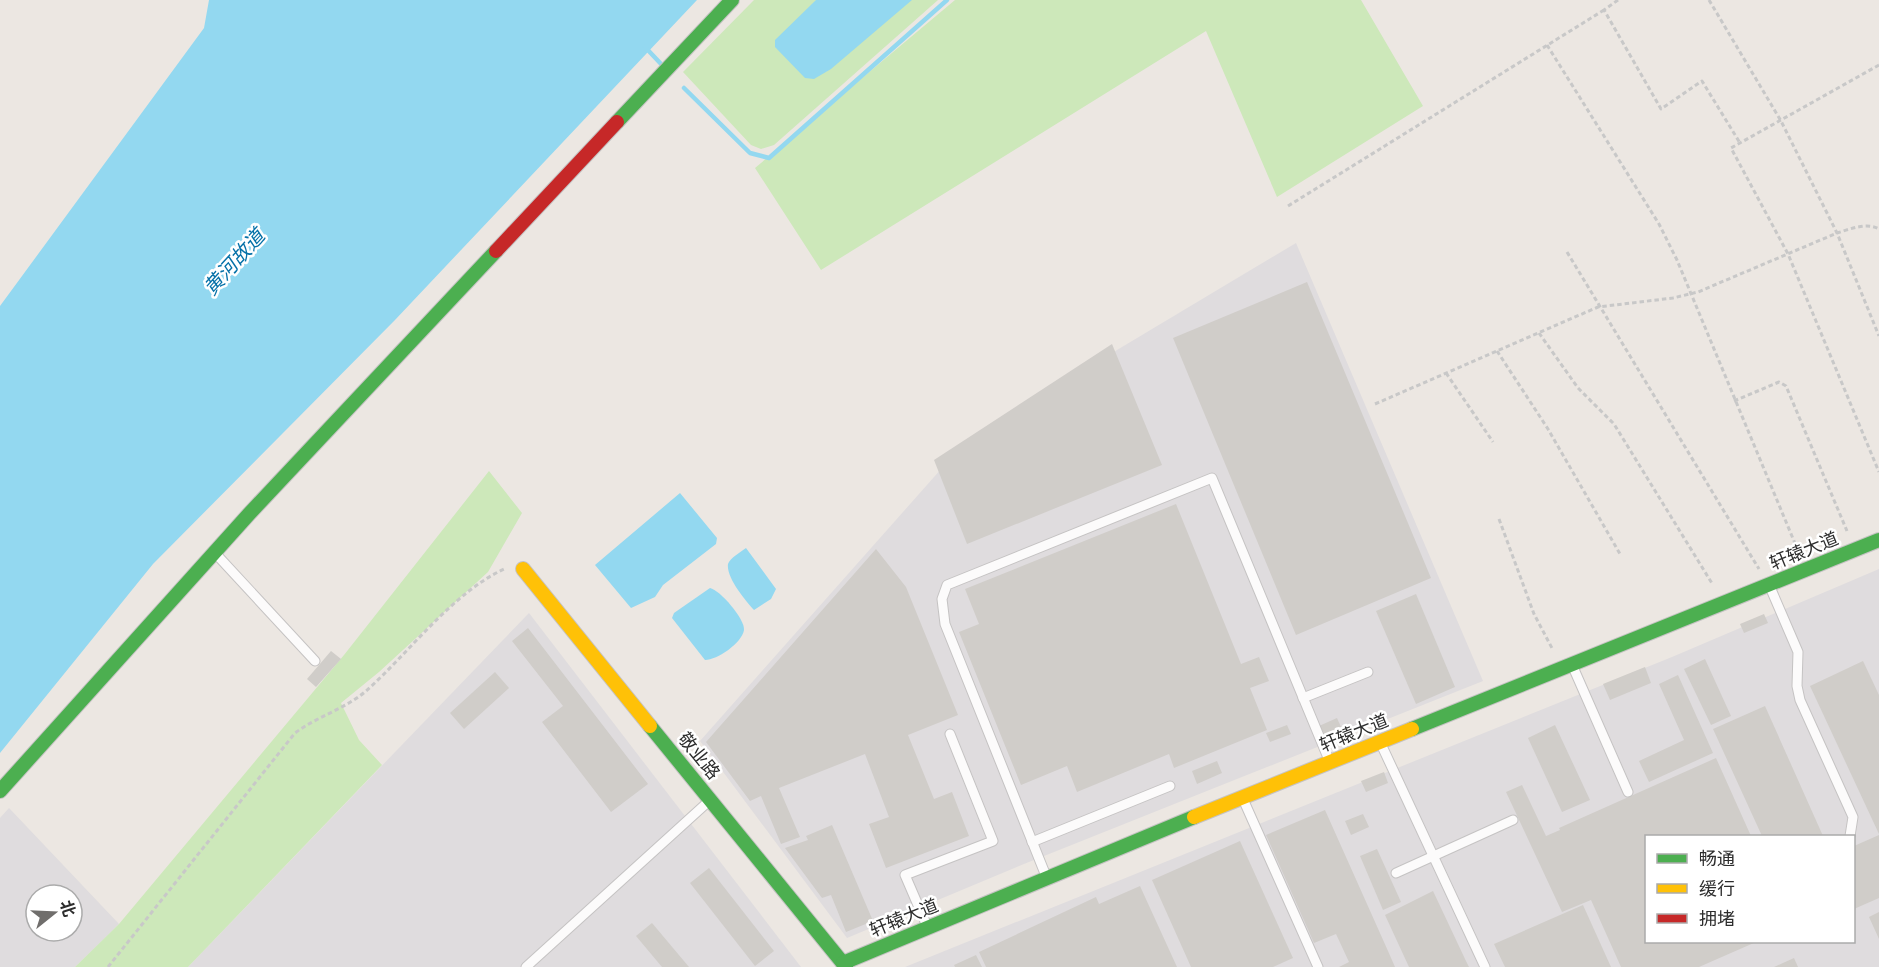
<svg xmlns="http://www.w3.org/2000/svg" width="1879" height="967" font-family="Arial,'Noto Sans SC',sans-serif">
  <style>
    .industrial { fill: #dfdcde; fill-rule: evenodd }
    .green { fill: #cde8ba }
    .water { fill: #93d8f0 }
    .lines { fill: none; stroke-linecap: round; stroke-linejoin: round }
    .stream { stroke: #93d8f0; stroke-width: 4.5 }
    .building { fill: #d0cdc9 }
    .lane-casing { stroke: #c5c3c3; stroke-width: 11 }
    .fast-casing { stroke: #c5c3c3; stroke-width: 16 }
    .slow-casing { stroke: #c5c3c3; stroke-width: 16 }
    .jam-casing { stroke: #c5c3c3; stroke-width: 16 }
    .path { stroke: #c8c8c8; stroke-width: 3; stroke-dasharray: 4.5 3; stroke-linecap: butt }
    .lane { stroke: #fcfbfb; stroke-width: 9 }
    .fast { stroke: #4caf50; stroke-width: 14 }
    .slow { stroke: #ffc107; stroke-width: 14 }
    .jam { stroke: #c62828; stroke-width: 14 }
    .labels { text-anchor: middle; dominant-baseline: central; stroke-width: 5; stroke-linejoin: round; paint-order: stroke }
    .street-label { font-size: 18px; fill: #2d2d2d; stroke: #fff }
    .water-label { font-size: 20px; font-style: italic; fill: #0571a8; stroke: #fff }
  </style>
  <rect width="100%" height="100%" fill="#ece7e2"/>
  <!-- industrial -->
  <g class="industrial">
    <path d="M1296,243L1483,681L1024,864L847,938L700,741L950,459L1117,350Z"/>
    <path d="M1879,569V967H905L1672,657ZM1646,836H1854V942H1646Z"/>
    <path d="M529,613L801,967H188Z"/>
    <path d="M9,808L119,924L75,967H0V818ZM36,895H72V931H36Z"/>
  </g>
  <!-- green -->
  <g class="green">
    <path d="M754,0H938L774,145L761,149L751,145L683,72Z"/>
    <path d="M955,0H1361L1423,106L1277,197L1206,31L821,270L755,168Z"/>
    <path d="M489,471L522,513L488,572L379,672L341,703L359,740L382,765L188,967H75L119,924L344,655Z"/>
  </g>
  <!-- water -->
  <g class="water">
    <path d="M209,0H697L395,320L153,564L0,753V306L204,28Z"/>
    <path d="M816,0H912L831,69L814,79L805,78L775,47V40Z"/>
    <path d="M680,493L717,538L716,544L663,585L655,597L631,608L595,565Z"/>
    <path d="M746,548L776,589L771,599L754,610C746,601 726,578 728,564C730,558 741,552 746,548Z"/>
    <path d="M710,588C720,590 745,619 744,630C742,643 717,660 705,660L672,618L674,613Z"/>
  </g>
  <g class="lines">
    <!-- stream -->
    <g class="stream">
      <path d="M645,47L662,65"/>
      <path d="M684,88L750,153L769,158L947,0"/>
    </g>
  </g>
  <!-- building -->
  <g class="building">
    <path d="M1307,282L1431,578L1296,635L1173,338Z"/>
    <path d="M1112,344L1162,465L967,544L934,460Z"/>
    <path d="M1176,504L1241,664L1259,657L1269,681L1250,688L1267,730L1174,768L1169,754L1077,792L1067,766L1021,785L959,632L979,624L965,589Z"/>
    <path d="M876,549L906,587L958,715L908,735L934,799L952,792L969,836L886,868L869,824L889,817L865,754L779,788L800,837L781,844L761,796L750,801L706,742Z"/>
    <path d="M1416,594L1455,687L1416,704L1376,611Z"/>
    <path d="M1764,614L1768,623L1744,633L1740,624Z"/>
    <path d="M528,628L648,784L611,812L542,722L563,706L512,641Z"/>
    <path d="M331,651L341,659L316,687L307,679Z"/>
    <path d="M1705,659L1731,716L1711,725L1684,669Z"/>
    <path d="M1863,661L1879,695V834L1810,686Z"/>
    <path d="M1645,667L1651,683L1610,700L1603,684Z"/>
    <path d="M495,672L509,688L464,729L450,713Z"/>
    <path d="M1678,675L1713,753L1649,782L1639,761L1684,740L1659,684Z"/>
    <path d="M1765,706L1823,836H1762L1713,729Z"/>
    <path d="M1337,718L1341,727L1322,735L1319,726Z"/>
    <path d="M1287,725L1291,734L1270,742L1266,733Z"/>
    <path d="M1555,725L1590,800L1562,812L1528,738Z"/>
    <path d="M1716,758L1751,836H1646V942H1756L1699,967H1621L1591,900L1562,912L1506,792L1522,785L1546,836L1560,830L1559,828Z"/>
    <path d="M1217,761L1222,773L1197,784L1192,771Z"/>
    <path d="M1384,772L1388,783L1366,792L1361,781Z"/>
    <path d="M1325,810L1388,951L1395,967H1339L1349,962L1336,934L1314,943L1266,835Z"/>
    <path d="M1363,814L1369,827L1351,835L1345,821Z"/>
    <path d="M832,825L873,921L846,932L831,895L822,898L785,848L808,840L806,836Z"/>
    <path d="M1879,835V898L1854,909V846Z"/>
    <path d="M1240,841L1293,958L1273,967H1191L1152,880Z"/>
    <path d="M1377,849L1401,902L1383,910L1360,856Z"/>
    <path d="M709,868L774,951L755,966L690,883Z"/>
    <path d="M1140,886L1177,967H986L979,952L1096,897L1099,904Z"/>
    <path d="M1433,891L1465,959L1469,967H1409L1385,915Z"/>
    <path d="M1583,905L1611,967H1505L1494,944Z"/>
    <path d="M1879,912V939L1869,917Z"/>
    <path d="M652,923L689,967H662L636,936Z"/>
    <path d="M976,955L982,967H955L954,965Z"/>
    <path d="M1794,958L1798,967H1774Z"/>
  </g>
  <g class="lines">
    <!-- lane casing -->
    <g class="lane-casing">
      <g id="lane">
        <path d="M216,554L315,661"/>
        <path d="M1770,587L1798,652L1797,686L1800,700L1853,817L1850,836"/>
        <path d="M1573,667L1628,792"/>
        <path d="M1303,698L1368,672"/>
        <path d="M1381,744L1485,967"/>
        <path d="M1243,799L1318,967"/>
        <path d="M1032,842L1170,786"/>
        <path d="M1396,873L1513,820"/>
        <path d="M1046,876L945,624L942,599L947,585L1212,478L1329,760"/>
        <path d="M927,926L905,875L993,841L950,734"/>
        <path d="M526,967L709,801"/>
      </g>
    </g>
    <!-- fast casing -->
    <g class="fast-casing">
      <g id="fast">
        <path d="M617,122L732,0"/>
        <path d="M650,726L846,967"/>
        <path d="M1412,729L1879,540"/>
        <path d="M0,791L249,514L496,251"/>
        <path d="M843,963L1194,817"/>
      </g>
    </g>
    <!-- slow casing -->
    <g class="slow-casing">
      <g id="slow">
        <path d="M523,569L650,726"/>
        <path d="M1194,817L1412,729"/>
      </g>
    </g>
    <!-- jam casing -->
    <g class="jam-casing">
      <path id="jam" d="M496,251L617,122"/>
    </g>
    <!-- path -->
    <g class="path">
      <path d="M1618,0L1604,10L1661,109L1702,81L1740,143"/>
      <path d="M1709,0L1781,121L1837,233L1879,336"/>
      <path d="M1547,45L1659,224L1677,260L1799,553"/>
      <path d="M1879,65L1731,148L1788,254L1879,472"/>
      <path d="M1288,206L1604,10"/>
      <path d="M1567,252L1759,569"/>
      <path d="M1539,333L1578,388L1614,424L1713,585"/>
      <path d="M1497,351L1548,429L1620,554"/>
      <path d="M1446,373L1493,442"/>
      <path d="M1734,401L1779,382L1786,386L1847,531"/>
      <path d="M1375,404L1598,307L1673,298L1698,292L1837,233C1850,229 1867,222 1879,229"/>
      <path d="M1499,519L1534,614L1553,650"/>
      <path d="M108,967L295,733C318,716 345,709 366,691C410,652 451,594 504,569"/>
    </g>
    <!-- lane -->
    <use href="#lane" class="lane"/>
    <!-- fast -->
    <use href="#fast" class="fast"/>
    <!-- slow -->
    <use href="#slow" class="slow"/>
    <!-- jam -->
    <use href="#jam" class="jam"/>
  </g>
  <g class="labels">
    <!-- street labels -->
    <g class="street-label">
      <text transform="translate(1804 551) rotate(-22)">轩辕大道</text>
      <text transform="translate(1354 733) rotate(-22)">轩辕大道</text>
      <text transform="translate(699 756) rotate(51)">敬业路</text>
      <text transform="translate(904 918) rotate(-22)">轩辕大道</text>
    </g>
    <!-- water labels -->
    <g class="water-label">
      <text transform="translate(234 262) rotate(-48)">黄河故道</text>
    </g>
  </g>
  <!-- legend -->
  <rect x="1645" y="835" width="210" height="108" fill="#ffffff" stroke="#ababab" stroke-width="1.5"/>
  <rect x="1657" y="854" width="30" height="9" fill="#4caf50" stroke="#ababab" stroke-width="1.5"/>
  <text x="1699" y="865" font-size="18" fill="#2d2d2d">畅通</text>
  <rect x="1657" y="884" width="30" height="9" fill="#ffc107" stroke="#ababab" stroke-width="1.5"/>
  <text x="1699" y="895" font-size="18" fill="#2d2d2d">缓行</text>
  <rect x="1657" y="914" width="30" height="9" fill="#c62828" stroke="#ababab" stroke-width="1.5"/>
  <text x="1699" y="925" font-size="18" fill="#2d2d2d">拥堵</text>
  <!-- north arrow -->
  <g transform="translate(54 913) rotate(72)"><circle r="28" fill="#ffffff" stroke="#ababab" stroke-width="1.5"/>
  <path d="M0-4.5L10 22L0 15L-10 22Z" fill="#706e6c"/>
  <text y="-9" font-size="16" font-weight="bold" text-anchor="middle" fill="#2d2d2d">北</text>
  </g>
</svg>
